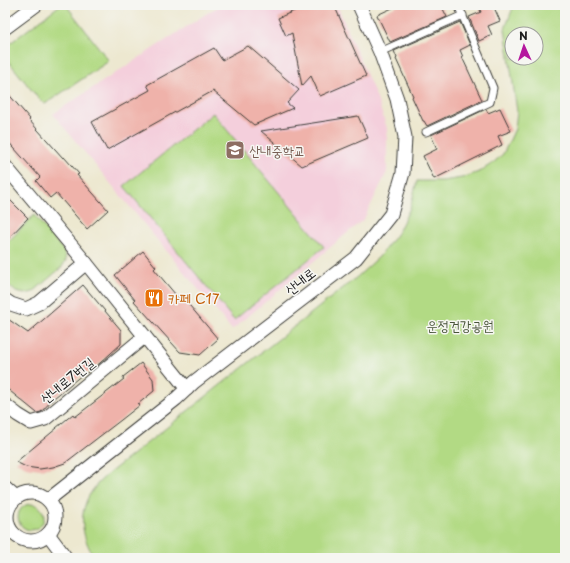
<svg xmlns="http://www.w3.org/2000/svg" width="570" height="563" font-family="'Playpen Sans','Poor Story',sans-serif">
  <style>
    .built { fill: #f4cfdc }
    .green { fill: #b2da84; stroke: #677b50; fill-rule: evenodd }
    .building { fill: #efb2aa }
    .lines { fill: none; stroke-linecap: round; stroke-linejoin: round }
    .service-casing { stroke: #3b3b37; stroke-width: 9 }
    .minor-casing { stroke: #3b3b37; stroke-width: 15 }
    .service { stroke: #fff; stroke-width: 7 }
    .minor { stroke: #fff; stroke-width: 13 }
    .labels { text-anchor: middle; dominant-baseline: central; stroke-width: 3; stroke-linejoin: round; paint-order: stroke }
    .education-label { font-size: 14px; fill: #785e54; stroke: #f6f6f2; text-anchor: start }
    .street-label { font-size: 14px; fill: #1c1c1c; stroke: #f6f6f2 }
    .food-label { font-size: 14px; fill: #c56008; stroke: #f6f6f2; text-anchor: start }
    .park-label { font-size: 14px; fill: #49553b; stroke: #f6f6f2 }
  </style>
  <rect width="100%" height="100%" fill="#f6f6f2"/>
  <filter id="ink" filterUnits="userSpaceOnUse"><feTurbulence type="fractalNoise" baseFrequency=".025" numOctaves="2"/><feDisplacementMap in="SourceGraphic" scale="8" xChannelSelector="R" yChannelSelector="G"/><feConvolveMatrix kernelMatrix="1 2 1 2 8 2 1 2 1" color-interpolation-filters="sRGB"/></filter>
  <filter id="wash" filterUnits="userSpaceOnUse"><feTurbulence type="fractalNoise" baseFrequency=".012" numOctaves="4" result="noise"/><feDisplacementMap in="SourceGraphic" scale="16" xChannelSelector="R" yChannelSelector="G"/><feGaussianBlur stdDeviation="0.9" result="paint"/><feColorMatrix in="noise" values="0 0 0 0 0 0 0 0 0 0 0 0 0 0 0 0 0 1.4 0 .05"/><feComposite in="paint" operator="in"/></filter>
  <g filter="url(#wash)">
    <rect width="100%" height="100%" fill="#ede8d0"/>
    <!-- built -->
    <path class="built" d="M222,5H337L376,96L387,128V172L364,219L232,330L53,114L212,10Z"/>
    <!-- green -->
    <g class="green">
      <path d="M60,5H66L109,61L45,104L38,98L5,57V50L9,44Z"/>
      <path d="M514,5H565V558H95C80,536 77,509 95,487C100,480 107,475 113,470L357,277L379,257L398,232L410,208L417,181H443L462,178L479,172L493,163L503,154L509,142L515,129L517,111L505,29ZM512,34H536V58H512Z"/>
      <path d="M213,113L324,247L234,320L124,186Z"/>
      <path d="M34,215L61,247L65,253L66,260L62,267L33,292L25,294L16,292L5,282V245Z"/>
      <circle cx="31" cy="517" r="13"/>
    </g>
    <g id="blocks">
      <!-- building -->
      <g class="building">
        <path d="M308,5H334L366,76L320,96L311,76L302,86L292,33L286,36L278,18Z"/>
        <path d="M399,5H441L447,17L390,42L377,15Z"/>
        <path d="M478,5H493L500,21L488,26L492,35L479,41L469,17L481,12Z"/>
        <path d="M460,22L470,45L460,50L463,57H462L482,100L427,126L424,121H423L412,97L413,96L396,59L397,58L394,51Z"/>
        <path d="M248,46L299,90L287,103L293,108L254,125L213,91L107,150L92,122L150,90L147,85L214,48L222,60Z"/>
        <path d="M5,90L30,119L29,120L63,158L64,157L79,174L77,175L108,210L87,229L56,193L50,198L36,181L40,177L5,138Z"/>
        <path d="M500,108L511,131L498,136L502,145L434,179L423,156L437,149L431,135L486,109L488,113Z"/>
        <path d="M358,116L368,138L302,166L261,131Z"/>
        <path d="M5,195L28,218L5,242Z"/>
        <path d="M143,251L156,267L154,269L181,301L184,299L218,339L200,355L180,352L134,301L135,300L115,275Z"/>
        <path d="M83,285L121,330V344L100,363L84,375L83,374L54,398L41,412L37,413L5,387V317L28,333Z"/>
        <path d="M141,363L153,379L154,391L138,404L140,405L121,420L65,463L53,467L40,469L26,467L16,462L57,428H56L73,414L75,417L124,379L123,377Z"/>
      </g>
    </g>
  </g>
  <g filter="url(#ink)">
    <use href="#blocks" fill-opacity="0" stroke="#3b3b37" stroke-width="1"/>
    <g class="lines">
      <!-- service casing -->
      <g class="service-casing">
        <g id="service">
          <path d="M380,52L463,15"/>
          <path d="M426,132L490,102L493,88L458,5"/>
        </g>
      </g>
      <!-- minor casing -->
      <g class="minor-casing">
        <g id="minor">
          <path d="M5,28L36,5"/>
          <path d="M5,166L86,263L187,389"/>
          <path d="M5,300L11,304L26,309L39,303L86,263"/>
          <path d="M5,405L18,415L31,423L45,419L144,337"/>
          <path d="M5,488L16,498"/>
          <circle cx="31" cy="517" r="24"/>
          <path d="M48,500L176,399L194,382L356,258L391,214L403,173L405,137L397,99L380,52L359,5"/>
          <path d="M48,534L66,558"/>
        </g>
      </g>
      <!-- service -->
      <use href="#service" class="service"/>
      <!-- minor -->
      <use href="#minor" class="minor"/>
    </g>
  </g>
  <!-- icons -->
  <defs>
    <g id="school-square" transform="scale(1)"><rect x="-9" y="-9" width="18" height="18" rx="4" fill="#8d6e63" stroke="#f6f6f2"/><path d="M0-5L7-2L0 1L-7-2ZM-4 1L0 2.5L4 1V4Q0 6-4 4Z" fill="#fff"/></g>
    <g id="restaurant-square" transform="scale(1)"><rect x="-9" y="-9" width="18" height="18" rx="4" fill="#e8710a" stroke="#f6f6f2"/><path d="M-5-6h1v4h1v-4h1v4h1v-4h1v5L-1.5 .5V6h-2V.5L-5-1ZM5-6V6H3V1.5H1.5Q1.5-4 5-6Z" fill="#fff"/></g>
  </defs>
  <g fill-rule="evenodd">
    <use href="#school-square" x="235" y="150"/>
    <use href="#restaurant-square" x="154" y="298"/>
  </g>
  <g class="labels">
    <!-- education labels -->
    <g class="education-label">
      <text x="249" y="150">산내중학교</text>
    </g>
    <!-- street labels -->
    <g class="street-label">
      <text transform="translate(300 281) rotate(-38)">산내로</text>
      <text transform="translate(67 380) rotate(-39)">산내로7번길</text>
    </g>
    <!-- food labels -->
    <g class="food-label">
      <text x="168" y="298">카페 C17</text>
    </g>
    <!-- park labels -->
    <g class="park-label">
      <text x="460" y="325">운정건강공원</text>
    </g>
  </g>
  <!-- margin -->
  <rect width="570" height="563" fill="none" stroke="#f6f6f2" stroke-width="20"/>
  <!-- north arrow -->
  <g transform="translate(524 46) rotate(357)"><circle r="19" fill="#f6f6f2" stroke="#9f9f9c"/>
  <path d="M0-3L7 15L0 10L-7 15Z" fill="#b5179e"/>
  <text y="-6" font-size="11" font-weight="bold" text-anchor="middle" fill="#1c1c1c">N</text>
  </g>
</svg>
